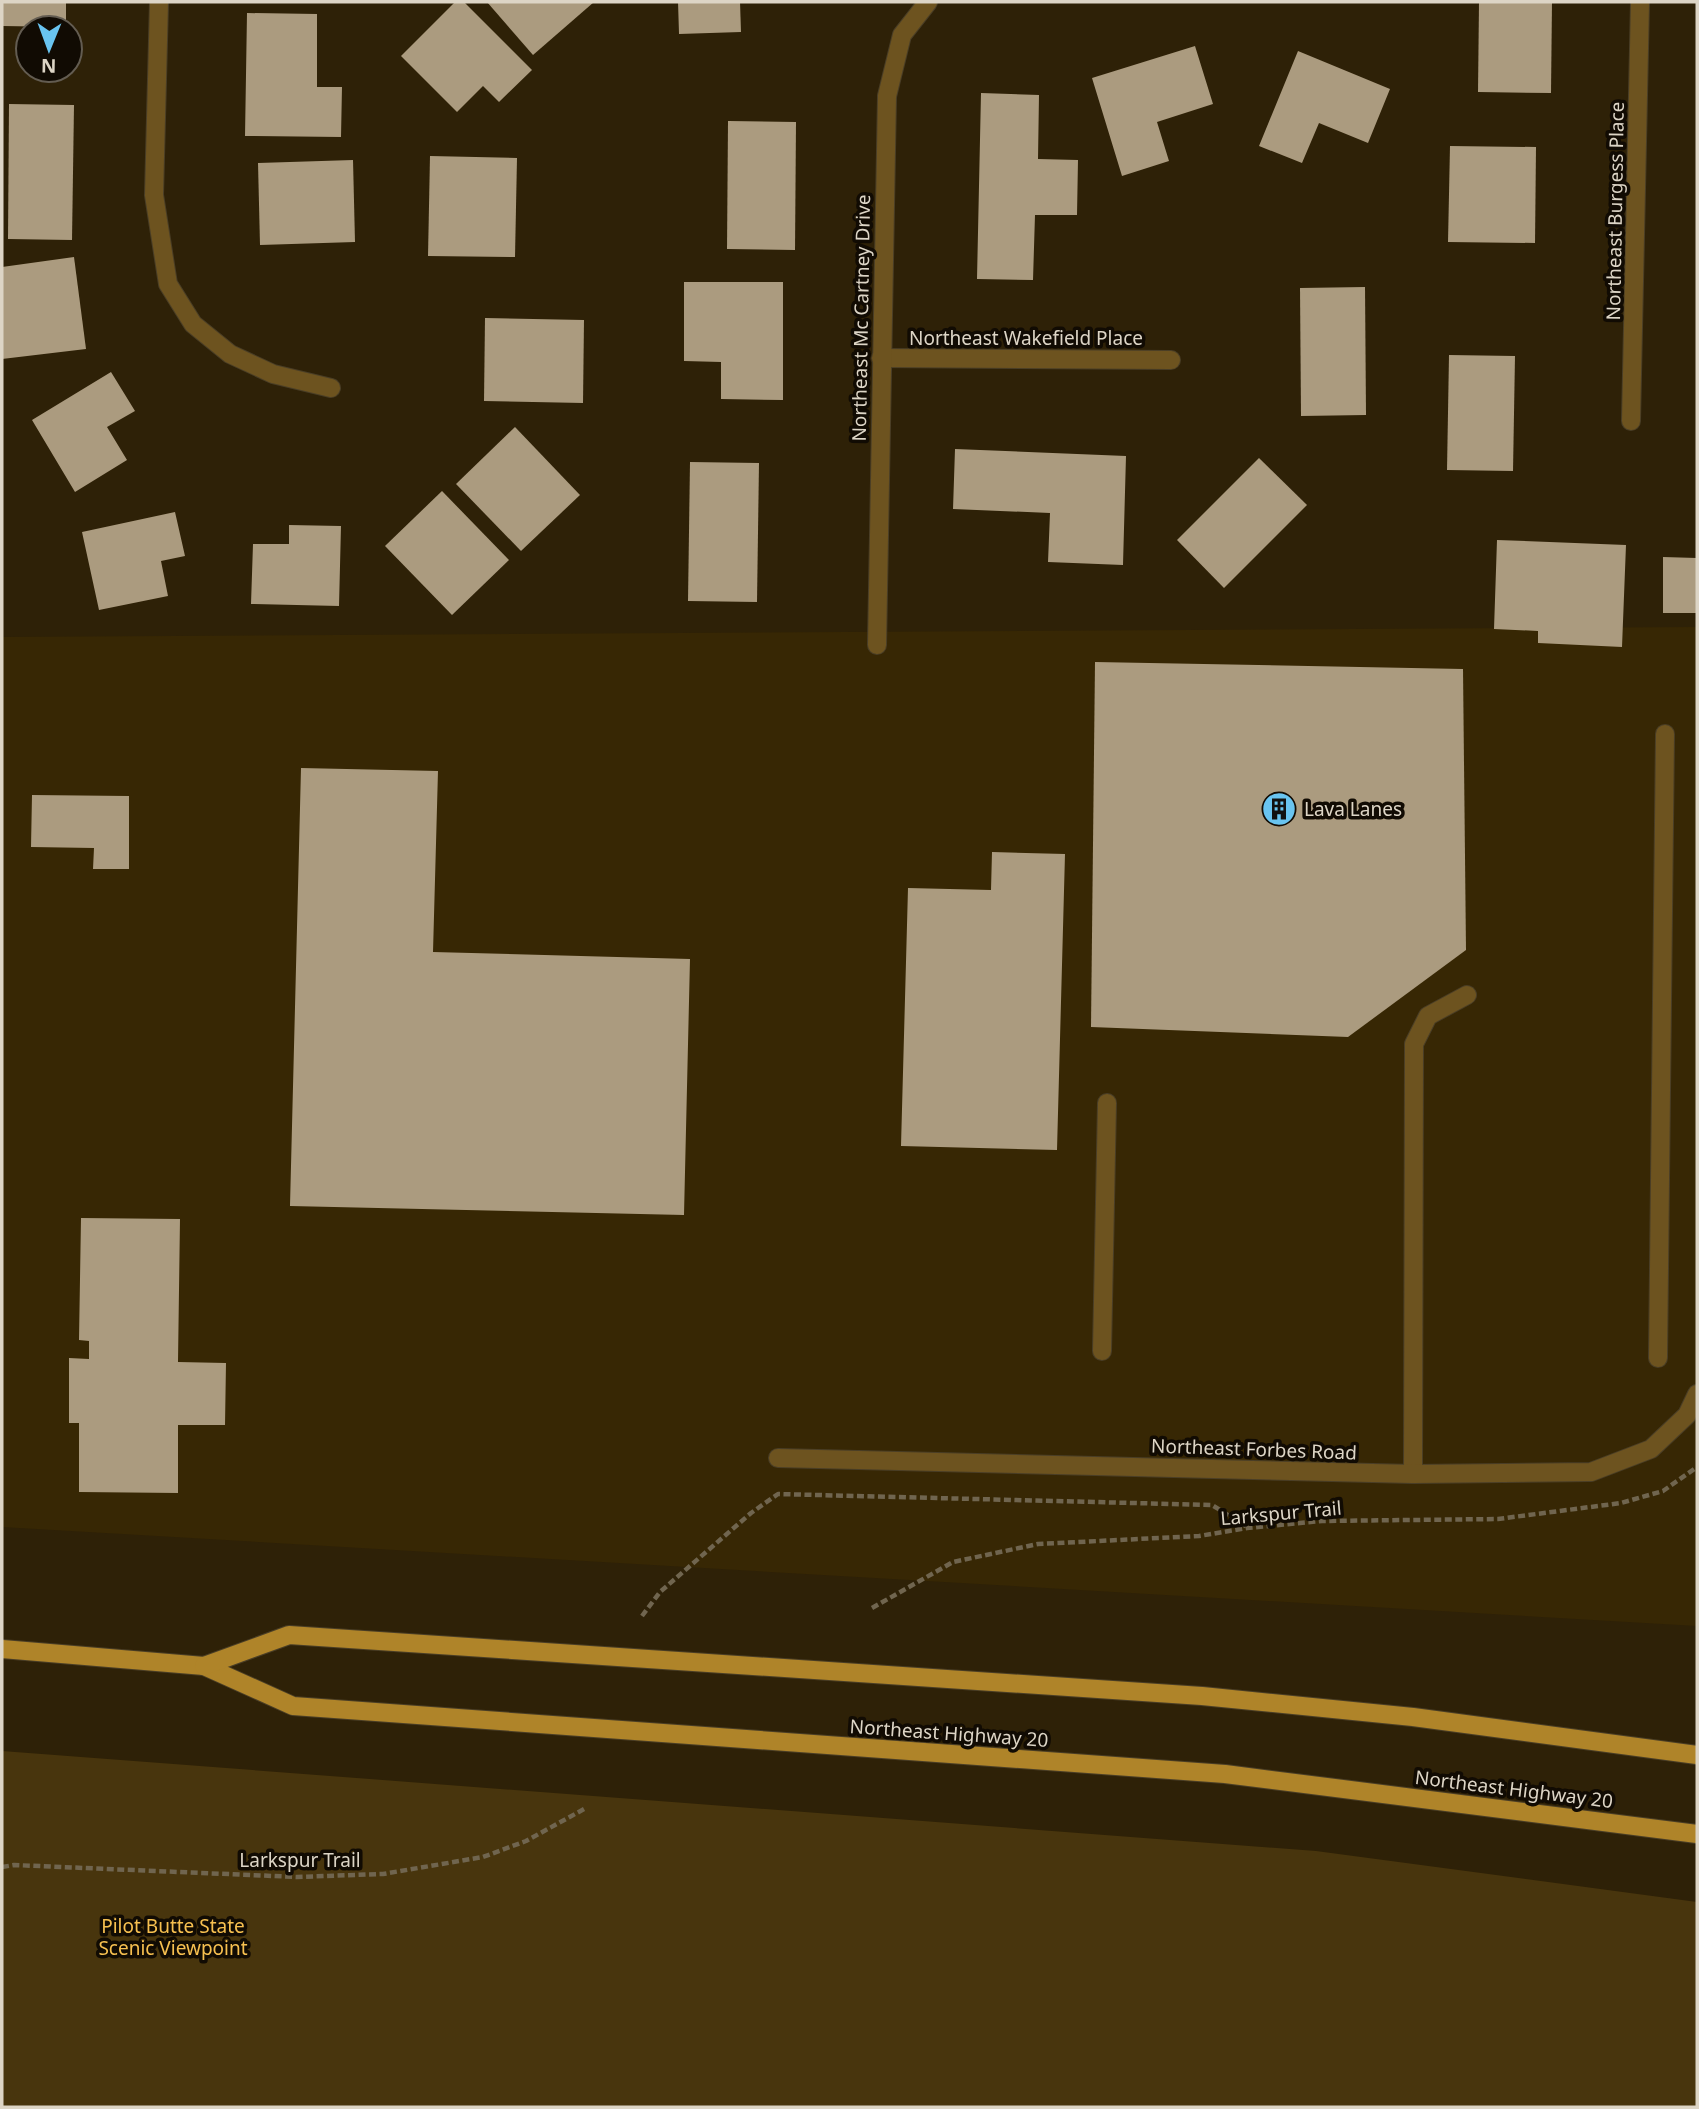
<svg xmlns="http://www.w3.org/2000/svg" width="1699" height="2109" font-family="'Noto Sans',sans-serif">
  <style>
    .built { fill: #372704 }
    .green { fill: #48350d }
    .building { fill: #ab9b7f }
    .lines { fill: none; stroke-linecap: round; stroke-linejoin: round }
    .service-casing { stroke: #4a3e26; stroke-width: 20 }
    .minor-casing { stroke: #4a3e26; stroke-width: 20 }
    .primary-casing { stroke: #4a3e26; stroke-width: 20 }
    .path { stroke: #70654f; stroke-width: 4.5; stroke-dasharray: 7 3.5; stroke-linecap: butt }
    .service { stroke: #6d531f; stroke-width: 18 }
    .minor { stroke: #6d531f; stroke-width: 18 }
    .primary { stroke: #af8429; stroke-width: 18 }
    .labels { text-anchor: middle; dominant-baseline: central; stroke-width: 7; stroke-linejoin: round; paint-order: stroke }
    .street-label { font-size: 19px; fill: #ddd5c6; stroke: #110b03 }
    .poi-label { font-size: 19px; fill: #ddd5c6; stroke: #110b03; text-anchor: start }
    .park-label { font-size: 19px; fill: #f7c050; stroke: #110b03 }
  </style>
  <rect width="100%" height="100%" fill="#2e2107"/>
  <!-- built -->
  <path class="built" d="M1697,627V1626L2,1527V637Z"/>
  <!-- green -->
  <path class="green" d="M2,1751L1316,1851L1697,1902V2107H2Z"/>
  <!-- building -->
  <g class="building">
    <path d="M2,2H66V27L2,26Z"/>
    <path d="M455,2H464L532,70L499,102L483,86L457,112L401,56Z"/>
    <path d="M487,2H594L533,55Z"/>
    <path d="M678,2H740L741,32L679,34Z"/>
    <path d="M1479,2H1552L1551,93L1478,92Z"/>
    <path d="M247,13L317,14V87H342L341,137L245,136Z"/>
    <path d="M1195,46L1213,104L1157,122L1169,161L1122,176L1092,78Z"/>
    <path d="M1298,51L1390,89L1368,143L1319,123L1302,163L1259,146Z"/>
    <path d="M981,93L1039,95L1038,159L1078,160L1077,215H1035L1033,280L977,279Z"/>
    <path d="M9,104L74,105L72,240L8,239Z"/>
    <path d="M728,121L796,122L795,250L727,249Z"/>
    <path d="M1450,146L1536,147L1535,243L1448,242Z"/>
    <path d="M430,156L517,158L515,257L428,256Z"/>
    <path d="M353,160L355,242L260,245L258,163Z"/>
    <path d="M74,257L86,349L2,359V267Z"/>
    <path d="M684,282H783V400L721,399V362L684,361Z"/>
    <path d="M1365,287L1366,415L1301,416L1300,288Z"/>
    <path d="M485,318L584,320L583,403L484,401Z"/>
    <path d="M1449,355L1515,356L1513,471L1447,470Z"/>
    <path d="M111,372L135,411L107,427L127,460L75,492L32,420Z"/>
    <path d="M515,427L580,495L521,551L456,484Z"/>
    <path d="M955,449L1126,456L1123,565L1048,562L1050,513L953,509Z"/>
    <path d="M1259,458L1307,505L1224,588L1177,540Z"/>
    <path d="M690,462L759,463L757,602L688,601Z"/>
    <path d="M442,491L509,560L452,615L385,546Z"/>
    <path d="M175,512L185,556L161,561L168,596L99,610L82,532Z"/>
    <path d="M289,525L341,526L339,606L251,604L253,544H289Z"/>
    <path d="M1497,540L1626,545L1622,647L1538,643V631L1494,629Z"/>
    <path d="M1663,557L1697,558V613H1663Z"/>
    <path d="M1095,662L1463,669L1466,950L1348,1037L1091,1027Z"/>
    <path d="M301,768L438,771L433,952L690,959L684,1215L290,1206Z"/>
    <path d="M32,795L129,796V869H93L94,848L31,847Z"/>
    <path d="M992,852L1065,854L1057,1150L901,1146L908,888L991,890Z"/>
    <path d="M81,1218L180,1219L178,1362L226,1363L225,1425H178V1493L79,1492V1423H69V1358L89,1359V1341L79,1340Z"/>
  </g>
  <g class="lines">
    <!-- service casing -->
    <g class="service-casing">
      <g id="service">
        <path d="M1102,1351L1107,1103"/>
        <path d="M1658,1358L1665,734"/>
        <path d="M1413,1474L1414,1044L1428,1016L1467,995"/>
      </g>
    </g>
    <!-- minor casing -->
    <g class="minor-casing">
      <g id="minor">
        <path d="M159,2L154,195L168,284L193,324L230,354L273,374L331,388"/>
        <path d="M881,358L1171,360"/>
        <path d="M1631,421L1640,2"/>
        <path d="M877,645L887,96L902,35L928,2"/>
        <path d="M778,1458L1413,1474L1591,1472L1651,1449L1687,1415L1697,1394"/>
      </g>
    </g>
    <!-- primary casing -->
    <g class="primary-casing">
      <g id="primary">
        <path d="M2,1649L204,1666L293,1706L1225,1774L1697,1834"/>
        <path d="M204,1666L289,1635L1202,1696L1413,1717L1697,1755"/>
      </g>
    </g>
    <!-- path -->
    <g class="path">
      <path d="M872,1608L953,1562L1038,1544L1199,1536L1247,1528L1322,1521L1498,1519L1621,1503L1663,1491L1697,1467"/>
      <path d="M642,1616L660,1592L751,1513L778,1494L1212,1505L1247,1527"/>
      <path d="M2,1867L14,1865L297,1877L383,1874L483,1857L526,1841L586,1808"/>
    </g>
    <!-- service -->
    <use href="#service" class="service"/>
    <!-- minor -->
    <use href="#minor" class="minor"/>
    <!-- primary -->
    <use href="#primary" class="primary"/>
  </g>
  <!-- icons -->
  <defs>
    <g id="building-disc" transform="scale(1.75)"><circle r="9.5" fill="#69c4f0" stroke="#110b03"/><path d="M-4-6H4V6H1V3H-1V6H-4ZM-2.5-4.3h1.7v1.8h-1.7ZM.8-4.3h1.7v1.8H.8ZM-2.5-1h1.7V.8h-1.7ZM.8-1h1.7V.8H.8Z" fill="#111"/></g>
  </defs>
  <g fill-rule="evenodd">
    <use href="#building-disc" x="1279" y="809"/>
  </g>
  <g class="labels">
    <!-- street labels -->
    <g class="street-label">
      <text transform="translate(1615 211) rotate(-89)">Northeast Burgess Place</text>
      <text transform="translate(861 318) rotate(-89)">Northeast Mc Cartney Drive</text>
      <text x="1026" y="338">Northeast Wakefield Place</text>
      <text transform="translate(1254 1449) rotate(2)">Northeast Forbes Road</text>
      <text transform="translate(1281 1513) rotate(-5)">Larkspur Trail</text>
      <text transform="translate(949 1733) rotate(4)">Northeast Highway 20</text>
      <text transform="translate(1514 1789) rotate(7)">Northeast Highway 20</text>
      <text x="300" y="1860">Larkspur Trail</text>
    </g>
    <!-- poi labels -->
    <g class="poi-label">
      <text x="1304" y="809">Lava Lanes</text>
    </g>
    <!-- park labels -->
    <g class="park-label">
      <text x="173" y="1926">Pilot Butte State<tspan x="173" dy="22">Scenic Viewpoint</tspan></text>
    </g>
  </g>
  <!-- border -->
  <rect width="1699" height="2109" fill="none" stroke="#ddd5c6" stroke-width="7"/>
  <!-- north arrow -->
  <g transform="translate(49 49) rotate(181)"><circle r="33" fill="#110b03" stroke="#635c51" stroke-width="2"/>
  <path d="M0-5L12 26L0 18L-12 26Z" fill="#69c4f0"/>
  <text y="-10" font-size="19" font-weight="bold" text-anchor="middle" fill="#ddd5c6">N</text>
  </g>
</svg>
